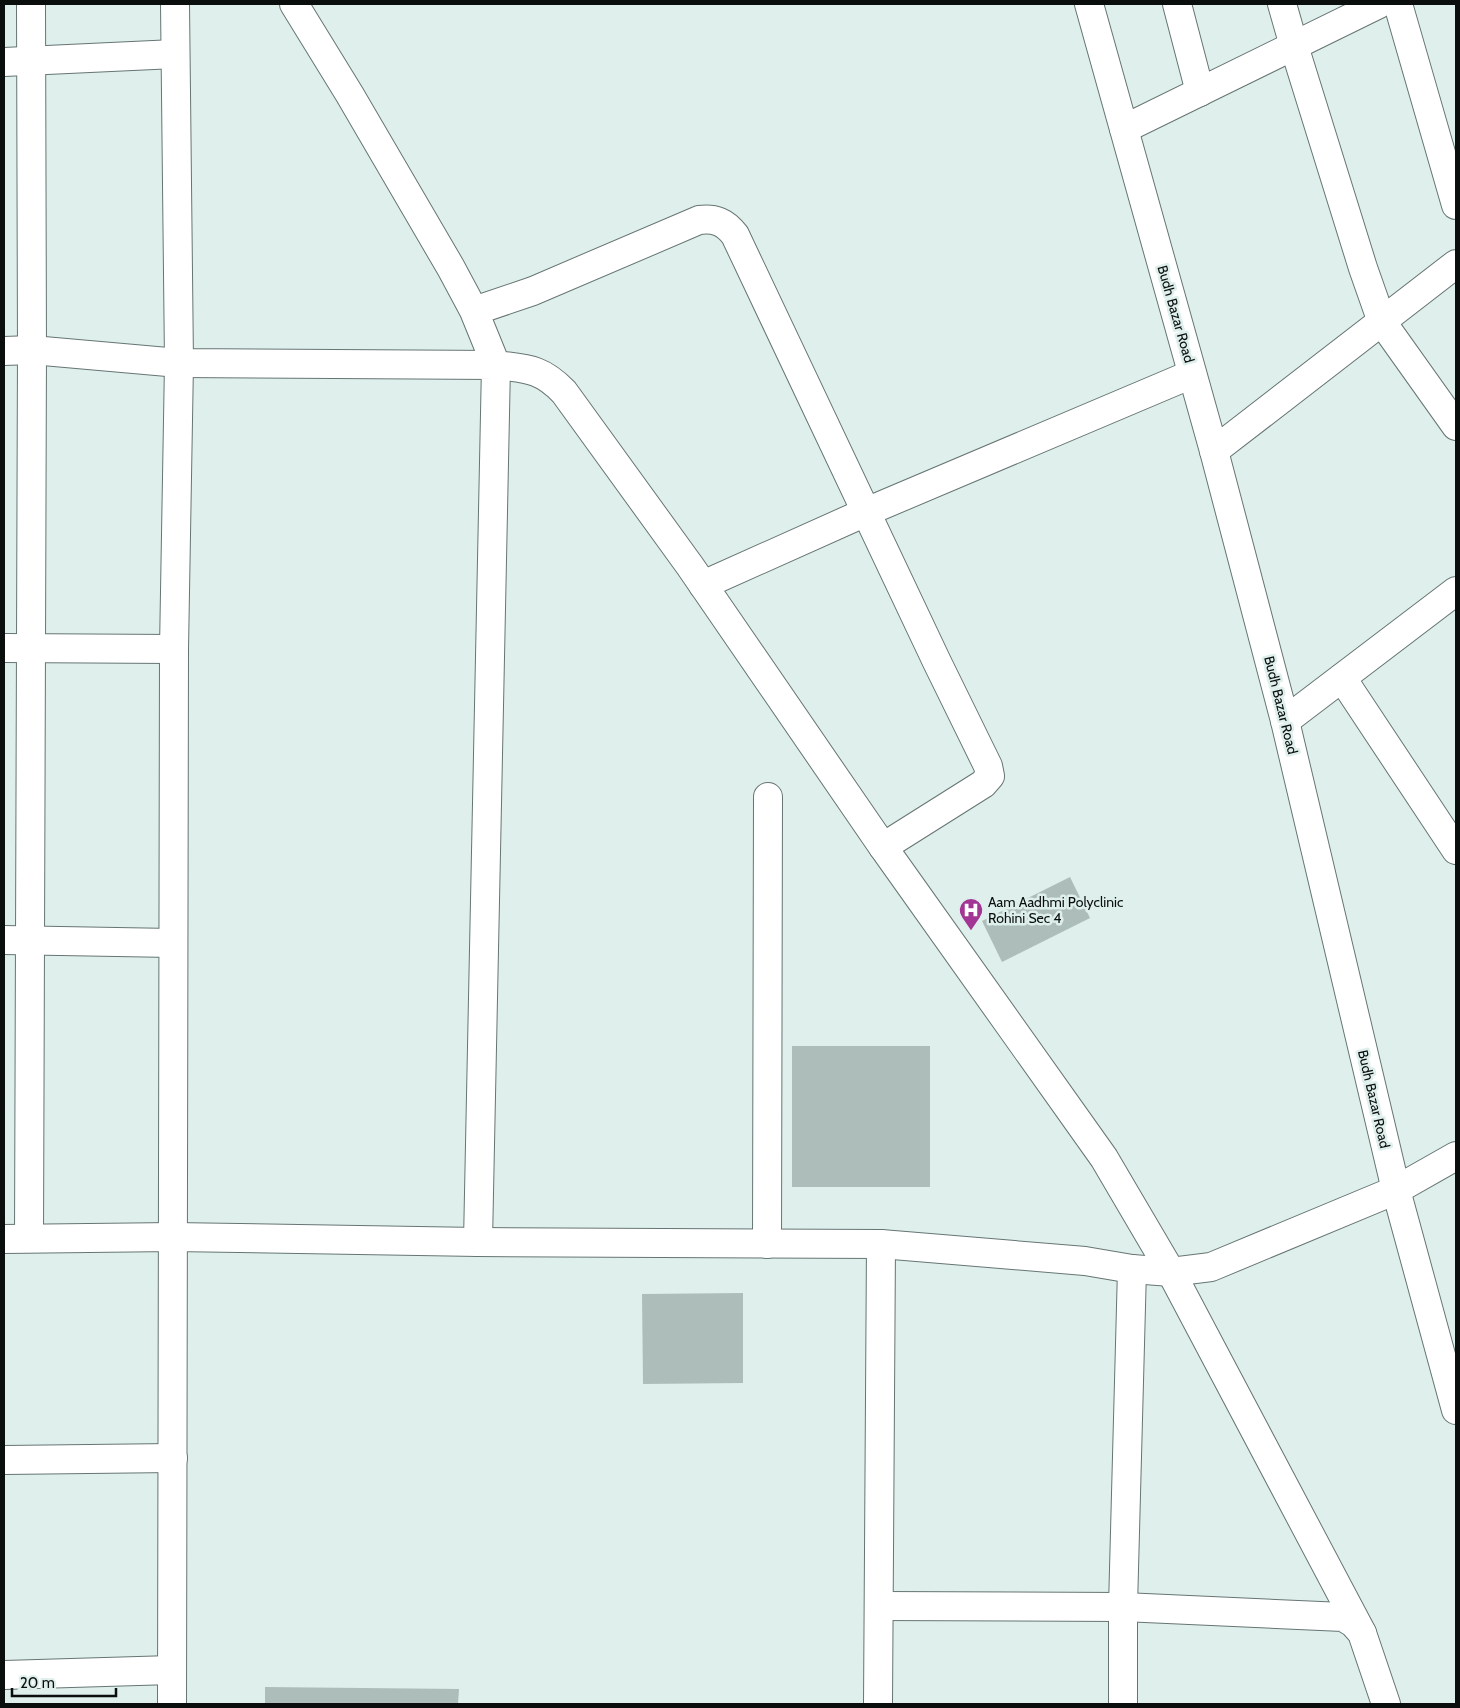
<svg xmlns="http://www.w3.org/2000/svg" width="1460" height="1708" font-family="Cabin,sans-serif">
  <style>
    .building { fill: #adbdba }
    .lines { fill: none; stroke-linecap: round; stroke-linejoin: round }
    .minor-casing { stroke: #667573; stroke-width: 30 }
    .minor { stroke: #fff; stroke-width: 28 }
    .labels { text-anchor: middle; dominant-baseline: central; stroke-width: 5; stroke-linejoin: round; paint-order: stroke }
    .street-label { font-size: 14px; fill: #0a0f0e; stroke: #deefec }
    .poi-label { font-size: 14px; fill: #0a0f0e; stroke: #deefec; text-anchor: start }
  </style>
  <rect width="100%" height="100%" fill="#deefec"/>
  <!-- building -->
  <g class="building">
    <path d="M1070,877L1090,918L1002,962L982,921Z"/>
    <rect x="792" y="1046" width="138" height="141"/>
    <path d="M743,1293V1383L643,1384L642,1294Z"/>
    <path d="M265,1687L459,1689L458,1704H265Z"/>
  </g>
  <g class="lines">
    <!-- minor casing -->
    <g class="minor-casing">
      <g id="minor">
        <path d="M294,4L350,95L451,268L474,311L496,365C527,369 541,368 564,392L690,566L883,847L983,784L990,776L988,766L937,662L735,235C725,222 715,218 699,220L533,291L474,311"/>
        <path d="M1089,4L1214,451L1285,721L1396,1190L1456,1410"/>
        <path d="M1177,4L1200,92"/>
        <path d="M1282,4L1294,46L1363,268L1382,322L1456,426"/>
        <path d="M1398,4L1456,205"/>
        <path d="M4,62L175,54"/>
        <path d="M1124,129L1379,4"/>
        <path d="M4,351L32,350L179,363L496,365L478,1242"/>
        <path d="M1214,451L1456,264"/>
        <path d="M703,585L866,512L1192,374"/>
        <path d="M4,648L174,649"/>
        <path d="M1342,678L1456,850"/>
        <path d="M1285,721L1456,591"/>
        <path d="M883,847L1104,1158L1171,1272L1362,1633"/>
        <path d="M4,940L173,943"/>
        <path d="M29,1238L32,350L31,4"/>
        <path d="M4,1239L173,1237L478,1242L881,1244L1085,1261L1132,1269L1171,1272L1211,1267L1396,1190L1456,1156"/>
        <path d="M767,1244L768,797"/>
        <path d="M4,1460L173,1458"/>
        <path d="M879,1606L1123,1607L1343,1617L1353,1623L1362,1633L1386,1704"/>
        <path d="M4,1675L172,1670"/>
        <path d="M172,1704L174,649L179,363L175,4"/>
        <path d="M878,1704L881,1244"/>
        <path d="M1123,1704V1607L1132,1269"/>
      </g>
    </g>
    <!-- minor -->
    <use href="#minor" class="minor"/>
  </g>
  <!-- icons -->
  <defs>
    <g id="hospital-pin" transform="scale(1.25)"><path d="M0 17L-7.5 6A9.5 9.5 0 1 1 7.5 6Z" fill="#a33594" stroke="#deefec"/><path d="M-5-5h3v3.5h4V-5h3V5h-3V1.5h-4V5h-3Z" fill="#fff"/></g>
  </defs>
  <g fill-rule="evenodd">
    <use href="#hospital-pin" x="971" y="910"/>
  </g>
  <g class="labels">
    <!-- street labels -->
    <g class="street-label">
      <text transform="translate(1176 314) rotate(74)">Budh Bazar Road</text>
      <text transform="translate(1281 705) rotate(76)">Budh Bazar Road</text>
      <text transform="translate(1374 1099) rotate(77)">Budh Bazar Road</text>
    </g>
    <!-- poi labels -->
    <g class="poi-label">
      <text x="988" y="902">Aam Aadhmi Polyclinic<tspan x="988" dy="16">Rohini Sec 4</tspan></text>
    </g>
  </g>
  <!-- border -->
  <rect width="1460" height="1708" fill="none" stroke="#0a0f0e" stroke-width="10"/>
  <!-- scale -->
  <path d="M12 1688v8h104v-8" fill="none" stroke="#0a0f0e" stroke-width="2.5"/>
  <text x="20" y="1688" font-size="15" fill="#0a0f0e" stroke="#deefec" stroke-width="4" paint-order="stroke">20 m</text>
</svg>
